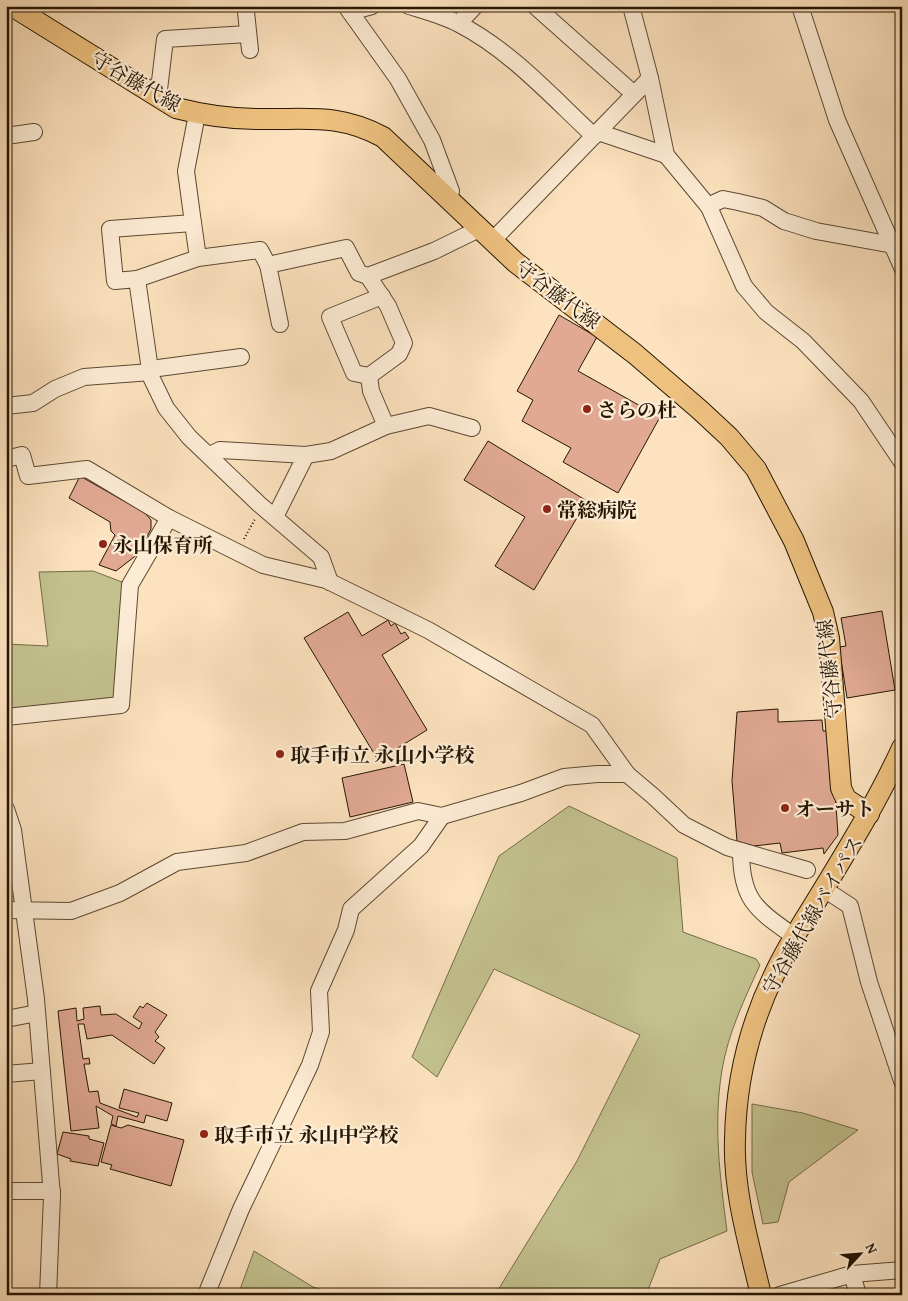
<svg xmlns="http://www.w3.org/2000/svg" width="908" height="1301" font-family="'Gentium Book Plus','Noto Serif JP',serif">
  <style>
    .green { fill: #c3c28f; stroke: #746c49 }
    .building { fill: #e1a994; stroke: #251603 }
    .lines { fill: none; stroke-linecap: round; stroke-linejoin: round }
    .minor-casing { stroke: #5b4932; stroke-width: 18 }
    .major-casing { stroke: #251603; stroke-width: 22 }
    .path { stroke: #251603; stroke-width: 2; stroke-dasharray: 1 2.5; stroke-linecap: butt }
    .minor { stroke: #fdecd5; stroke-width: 16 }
    .major { stroke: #eec17f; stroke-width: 20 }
    .poi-dot { fill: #8f2418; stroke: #fdecd5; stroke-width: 2 }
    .labels { text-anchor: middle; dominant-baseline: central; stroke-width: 4.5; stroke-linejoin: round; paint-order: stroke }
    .street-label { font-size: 20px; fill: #251603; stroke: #fdecd5 }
    .poi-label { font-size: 20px; font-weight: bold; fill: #251603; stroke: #fdecd5; text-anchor: start }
  </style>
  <rect width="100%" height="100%" fill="#fce2be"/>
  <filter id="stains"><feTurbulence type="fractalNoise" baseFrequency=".004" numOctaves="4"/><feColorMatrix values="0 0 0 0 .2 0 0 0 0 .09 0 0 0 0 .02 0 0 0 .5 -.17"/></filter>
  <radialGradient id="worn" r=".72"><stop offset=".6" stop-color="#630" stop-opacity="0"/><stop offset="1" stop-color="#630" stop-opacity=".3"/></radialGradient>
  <!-- green -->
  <g class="green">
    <path d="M93,571L130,585L121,705L6,717V644L48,646L39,572Z"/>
    <path d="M569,806L677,858L683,932L756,959L760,965C745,998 728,1033 722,1070C713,1124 720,1177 727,1231L660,1259L646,1295H495L577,1161L640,1035L494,969L437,1077L412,1057L499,856Z"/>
    <path d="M752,1104L803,1113L858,1130L789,1182L778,1222L763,1224L752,1172Z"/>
    <path d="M254,1251L313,1287L339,1295H238Z"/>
  </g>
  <!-- building -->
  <g class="building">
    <path d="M559,315L597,337L578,371L660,417L618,493L563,462L571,448L522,421L533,400L517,391Z"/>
    <path d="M488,441L587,501L534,590L495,566L525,517L464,480Z"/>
    <path d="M80,476L145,513L151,520V529L138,554L116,571L99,565L115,535L111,531L110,522L69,498Z"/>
    <path d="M882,611L895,690L847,698L839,647L846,646L841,618Z"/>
    <path d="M348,612L362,636L388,620L391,626L395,623L401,634L405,632L409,638L382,655L427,730L378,760L304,638Z"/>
    <path d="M778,709V722L822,720L823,731H831L838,835L824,854L823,848L782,853L780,843L754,846L737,841L732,781L737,712Z"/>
    <path d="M404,764L413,802L350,817L342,778Z"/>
    <path d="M147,1003L167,1015L155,1032L159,1037L155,1041L165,1048L154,1064L112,1035L87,1039L84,1024H78L83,1059L89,1058L90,1064H84L89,1092L98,1091L100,1103L137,1117L139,1113L119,1108L124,1089L172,1103L167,1121L146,1115L144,1123L118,1116L116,1126L111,1124L113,1116L96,1106L99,1128L71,1131L58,1011L76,1008L77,1021L84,1019L83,1008L100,1006L101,1015L116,1014L139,1029L142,1023L133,1017L140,1006L143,1008Z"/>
    <path d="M111,1125L121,1128L128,1125L184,1140L171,1186L110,1169L112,1165L101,1162Z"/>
    <path d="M63,1132L89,1136V1139L104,1143L98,1166L70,1161L71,1159L57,1154Z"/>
  </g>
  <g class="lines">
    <!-- minor casing -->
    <g class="minor-casing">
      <g id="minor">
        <path d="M346,6L398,79L432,140L451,191L448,199"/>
        <path d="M409,6C425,11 444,16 459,24C510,50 552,97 594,136"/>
        <path d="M535,6L634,94"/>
        <path d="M800,6L837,120L902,267"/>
        <path d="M246,12L250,50"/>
        <path d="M350,12L372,6"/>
        <path d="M459,23L475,6"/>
        <path d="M650,78L666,155L709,207L744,286L766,312L803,341L861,401L902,462"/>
        <path d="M158,98L165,39L248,34"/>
        <path d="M197,114L186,171L193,223L110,229L115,281L137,279L151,377L166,408L189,437L259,504L321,557L330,582"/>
        <path d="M598,132L666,155"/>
        <path d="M6,136L34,132"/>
        <path d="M708,206L723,199L738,202L763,208L784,221L816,231L893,245"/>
        <path d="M193,223L198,258L260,250L268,265L346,248L359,273L368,276L434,251L479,229"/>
        <path d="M492,241L650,78L631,6"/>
        <path d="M268,265L280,324"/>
        <path d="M368,276L388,306L404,343L399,354L369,376L371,391L386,426"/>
        <path d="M137,279L198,258"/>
        <path d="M151,369L241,357"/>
        <path d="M369,376L354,373L330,317L382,296"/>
        <path d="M6,406L33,403L55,389L84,377L151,372"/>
        <path d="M210,455L220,450L306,455L275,517"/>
        <path d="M306,455L331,451L386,426L429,416L472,428"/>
        <path d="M6,459L22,455L28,476L87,469L169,518"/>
        <path d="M6,717L121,705L130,585L169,518L263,565L326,580L428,630L592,725L627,774"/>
        <path d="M6,809L13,830L36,999L52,1196L48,1295"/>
        <path d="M741,851C741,901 757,910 795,937"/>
        <path d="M824,889L850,906L869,982L902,1081"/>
        <path d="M6,910L71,911L120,893L177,862L246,853L303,832L345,831L418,811L442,816L521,793L564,777L597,774H627L653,796L684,825L727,847L807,870"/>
        <path d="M6,1019L37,1013"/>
        <path d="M6,1074L42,1071"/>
        <path d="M6,1191H52"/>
        <path d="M852,1274L858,1295"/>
        <path d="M206,1295L241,1209L310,1065L321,1032L319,991L346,930L351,909L421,846L442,816"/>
        <path d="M780,1295L852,1274L902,1270"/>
      </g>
    </g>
    <!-- major casing -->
    <g class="major-casing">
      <g id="major">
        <path d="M12,6L176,108C203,115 231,119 259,119C308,120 338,113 383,137L515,262L635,354L700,410L729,437L756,469L794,541L823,612L829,638L841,788L846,799L869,814"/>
        <path d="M761,1295C749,1244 733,1191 735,1139C736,1082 749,1027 774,975C787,946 806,918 823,890C851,844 879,798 902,748"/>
      </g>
    </g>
    <!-- path -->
    <path class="path" d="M244,539L255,519"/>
    <!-- minor -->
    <use href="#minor" class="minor"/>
    <!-- major -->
    <use href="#major" class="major"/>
  </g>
  <!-- markers -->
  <g class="poi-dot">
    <circle cx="587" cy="409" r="5"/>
    <circle cx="547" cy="509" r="5"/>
    <circle cx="103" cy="544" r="5"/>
    <circle cx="280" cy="754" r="5"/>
    <circle cx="785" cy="808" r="5"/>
    <circle cx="204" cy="1134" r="5"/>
  </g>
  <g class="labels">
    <!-- street labels -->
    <g class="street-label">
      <text transform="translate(136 81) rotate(30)">守谷藤代線</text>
      <text transform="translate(558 294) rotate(37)">守谷藤代線</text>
      <text transform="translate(829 669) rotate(-96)">守谷藤代線</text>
      <text transform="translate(812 915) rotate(-60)">守谷藤代線バイパス</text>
    </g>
    <!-- poi labels -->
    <g class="poi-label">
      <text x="597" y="409">さらの杜</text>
      <text x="557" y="509">常総病院</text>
      <text x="113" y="544">永山保育所</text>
      <text x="290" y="754">取手市立 永山小学校</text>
      <text x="795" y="808">オーサト</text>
      <text x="214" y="1134">取手市立 永山中学校</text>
    </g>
  </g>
  <!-- margin -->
  <rect width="908" height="1301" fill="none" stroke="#fce2be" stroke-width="25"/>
  <rect x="8" y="8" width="893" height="1286" fill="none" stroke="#251603" stroke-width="2.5"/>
  <rect x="12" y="12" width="883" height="1276" fill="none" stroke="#251603"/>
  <!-- north arrow -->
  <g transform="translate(860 1254) rotate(64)" stroke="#fdecd5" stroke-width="4" paint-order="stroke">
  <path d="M0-4L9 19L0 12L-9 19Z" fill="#251603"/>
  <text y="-8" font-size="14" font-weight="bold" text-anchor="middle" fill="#251603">N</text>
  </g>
  <rect width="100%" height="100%" filter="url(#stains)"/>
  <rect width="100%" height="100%" fill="url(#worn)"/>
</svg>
